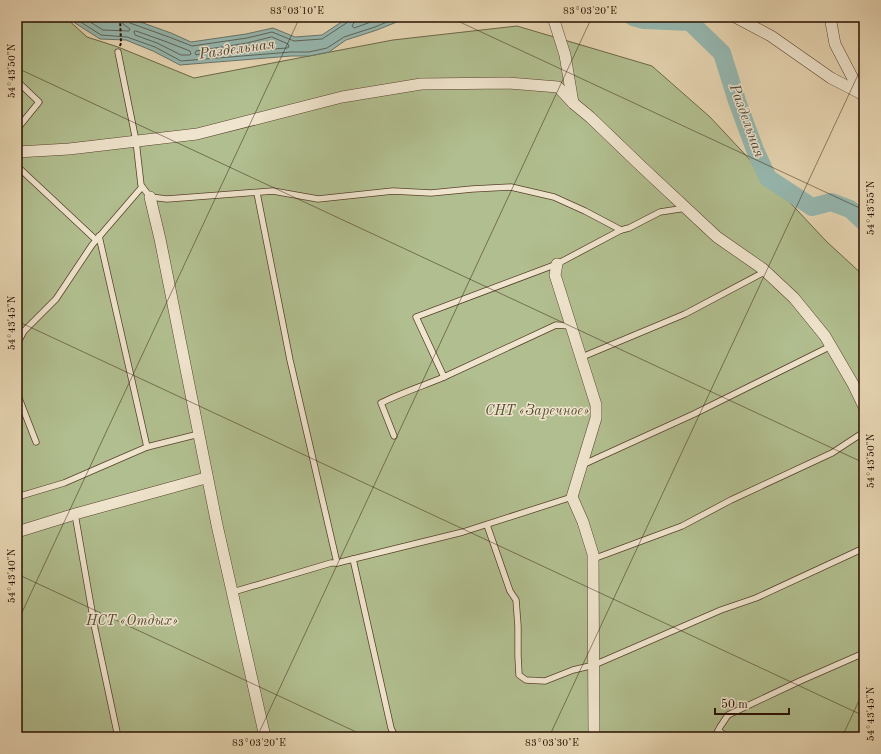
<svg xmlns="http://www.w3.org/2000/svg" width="881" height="754" font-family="'Old Standard TT',serif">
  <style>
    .green { fill: #b1be8f; stroke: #6c6648 }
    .water { fill: #96b8b0; stroke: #6a746a }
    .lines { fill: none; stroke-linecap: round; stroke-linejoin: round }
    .shore { stroke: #5f6458; stroke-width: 1 }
    .river { stroke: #96b8b0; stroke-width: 18 }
    .lane-casing { stroke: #58402c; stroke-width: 7 }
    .street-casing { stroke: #58402c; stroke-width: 12 }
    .path { stroke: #280f00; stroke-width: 2; stroke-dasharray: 3 2; stroke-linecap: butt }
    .lane { stroke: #efe4cd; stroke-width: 5.5 }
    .street { stroke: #efe4cd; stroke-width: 11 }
    .ticks { fill: none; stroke: #280f00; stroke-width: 1; stroke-opacity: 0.45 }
    .labels { text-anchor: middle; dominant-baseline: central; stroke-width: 3; stroke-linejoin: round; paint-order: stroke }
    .park-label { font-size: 14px; font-style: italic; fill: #584c32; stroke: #efe4cd }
    .water-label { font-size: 15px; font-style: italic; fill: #4e4a3e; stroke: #efe4cd }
    .neatline { fill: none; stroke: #280f00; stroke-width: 1.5 }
    .ticks-label { font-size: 10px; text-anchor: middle; fill: #280f00 }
  </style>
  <rect width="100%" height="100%" fill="#e6d5b2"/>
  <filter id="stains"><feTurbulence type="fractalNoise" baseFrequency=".005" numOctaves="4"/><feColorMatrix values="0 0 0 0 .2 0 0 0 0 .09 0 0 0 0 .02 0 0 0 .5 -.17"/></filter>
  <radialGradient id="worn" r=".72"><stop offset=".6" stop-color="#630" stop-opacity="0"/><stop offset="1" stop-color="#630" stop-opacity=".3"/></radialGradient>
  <!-- green -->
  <path class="green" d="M17,17H65L87,37L118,47L194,78L393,40L517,26L652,66L710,117L826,241L864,276V737H17Z"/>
  <!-- water -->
  <path class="water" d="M72,17H127L132,19L171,33L191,42L246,34L273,28L295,37L322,35L349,17H409L377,30L346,40L329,52L309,56H291L180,65L153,51L126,40L100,39L75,23Z"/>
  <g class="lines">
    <!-- shore -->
    <g class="shore">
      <path d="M76,17L79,21L101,35L127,37L155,47L181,61L291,52H309L327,48L344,37L375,27L399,17"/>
      <path d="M82,17L103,30L129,31L130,29L123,24L121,17"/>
      <path d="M126,17L127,21L130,23L169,37L192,46L247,38L272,32L294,41L322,39L348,22L350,20V17"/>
      <path d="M355,17V21L352,26L354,28L385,17"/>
      <path d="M136,31L167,42L190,51L191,54L190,55H181L157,43L135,35L134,32Z"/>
      <path d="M272,37L288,44L289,47L287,48L200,54L196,55L195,53L196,51L247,43Z"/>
    </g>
    <!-- river -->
    <path class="river" d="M633,17L644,20L690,22L722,53L737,101L755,150L768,178L812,207L831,202L850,209L864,222"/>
    <!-- lane casing -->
    <g class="lane-casing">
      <g id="lane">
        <path d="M118,52L136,141L141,185L150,197L167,199L273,191L318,199L393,191L431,193L472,189L511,187L554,197L585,211L621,230L557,264L416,317L444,377L556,325L571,326"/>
        <path d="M17,81L39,102L17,129"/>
        <path d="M17,164L18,167L96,240"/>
        <path d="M257,193L290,360L337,563"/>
        <path d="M621,230L629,228L660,212L686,208"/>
        <path d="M99,236L147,447"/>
        <path d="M17,344L24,331L56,299L92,245L142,187"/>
        <path d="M582,358V357L685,314L766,271"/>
        <path d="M17,393L36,442"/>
        <path d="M394,436L381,403C401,393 423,386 444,377"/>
        <path d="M582,465L694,414L831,346"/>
        <path d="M17,497L64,483L147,447L199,434"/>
        <path d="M75,514L95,629L118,737"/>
        <path d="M487,525L510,591L516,600L518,626V656L519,675L526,680L545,681L573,670L594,665L721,610L756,598L864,548"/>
        <path d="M353,559L391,728L395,737"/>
        <path d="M593,559L682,526L731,500L832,453L864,432"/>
        <path d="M233,592L331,563H337L463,532L572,497"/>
        <path d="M718,731L729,737"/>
        <path d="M715,737L720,727L728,715L800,681L864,653"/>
      </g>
    </g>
    <!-- street casing -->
    <g class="street-casing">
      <g id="street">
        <path d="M553,17L565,55L573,103"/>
        <path d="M735,17L771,36L831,78L860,93"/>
        <path d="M830,17L835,44L861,94"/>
        <path d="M17,152L69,149L197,134L342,97L421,84L508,83L558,87L573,103L590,117L642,167L717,237L763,269L794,298L825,336L853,384L864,407"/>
        <path d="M150,197L160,239L217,525L265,737"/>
        <path d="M557,264L555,275L596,405V418L572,497L583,522L593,554L594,737"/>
        <path d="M17,532L75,514L202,479L207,477"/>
      </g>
    </g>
    <!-- path -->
    <path class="path" d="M120,46L121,43L120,17"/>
    <!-- lane -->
    <use href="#lane" class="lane"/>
    <!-- street -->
    <use href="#street" class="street"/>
  </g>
  <!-- ticks -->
  <path class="ticks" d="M449,17L864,210M17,68L864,463M17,321L864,716M17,574L367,737M17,623L300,17M257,737L592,17M549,737L864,62M842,737L864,690"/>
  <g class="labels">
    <!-- park labels -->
    <g class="park-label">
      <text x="537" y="411">СНТ «Заречное»</text>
      <text x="132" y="621">НСТ «Отдых»</text>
    </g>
    <!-- water labels -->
    <g class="water-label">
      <text transform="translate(237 50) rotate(-8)">Раздельная</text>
      <text transform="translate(746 121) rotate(70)">Раздельная</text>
    </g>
  </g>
  <!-- margin -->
  <rect width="881" height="754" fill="none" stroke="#e6d5b2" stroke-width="44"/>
  <!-- scale -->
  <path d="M715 708v6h74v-6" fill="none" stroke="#280f00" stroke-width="2"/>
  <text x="721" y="708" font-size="12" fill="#280f00" stroke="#efe4cd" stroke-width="3" paint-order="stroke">50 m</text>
  <rect x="22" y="22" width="837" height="710" class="neatline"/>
  <g class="ticks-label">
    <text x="297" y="14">83°03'10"E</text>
    <text x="590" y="14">83°03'20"E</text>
    <text transform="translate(11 71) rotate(-90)" y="4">54°43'50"N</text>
    <text transform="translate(870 208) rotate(-90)" y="4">54°43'55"N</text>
    <text transform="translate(11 323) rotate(-90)" y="4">54°43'45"N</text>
    <text transform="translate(870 461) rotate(-90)" y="4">54°43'50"N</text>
    <text transform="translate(11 576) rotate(-90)" y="4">54°43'40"N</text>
    <text transform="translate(870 714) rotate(-90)" y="4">54°43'45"N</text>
    <text x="259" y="746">83°03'20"E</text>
    <text x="552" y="746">83°03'30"E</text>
  </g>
  <rect width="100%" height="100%" filter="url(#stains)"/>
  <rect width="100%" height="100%" fill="url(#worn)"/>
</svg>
